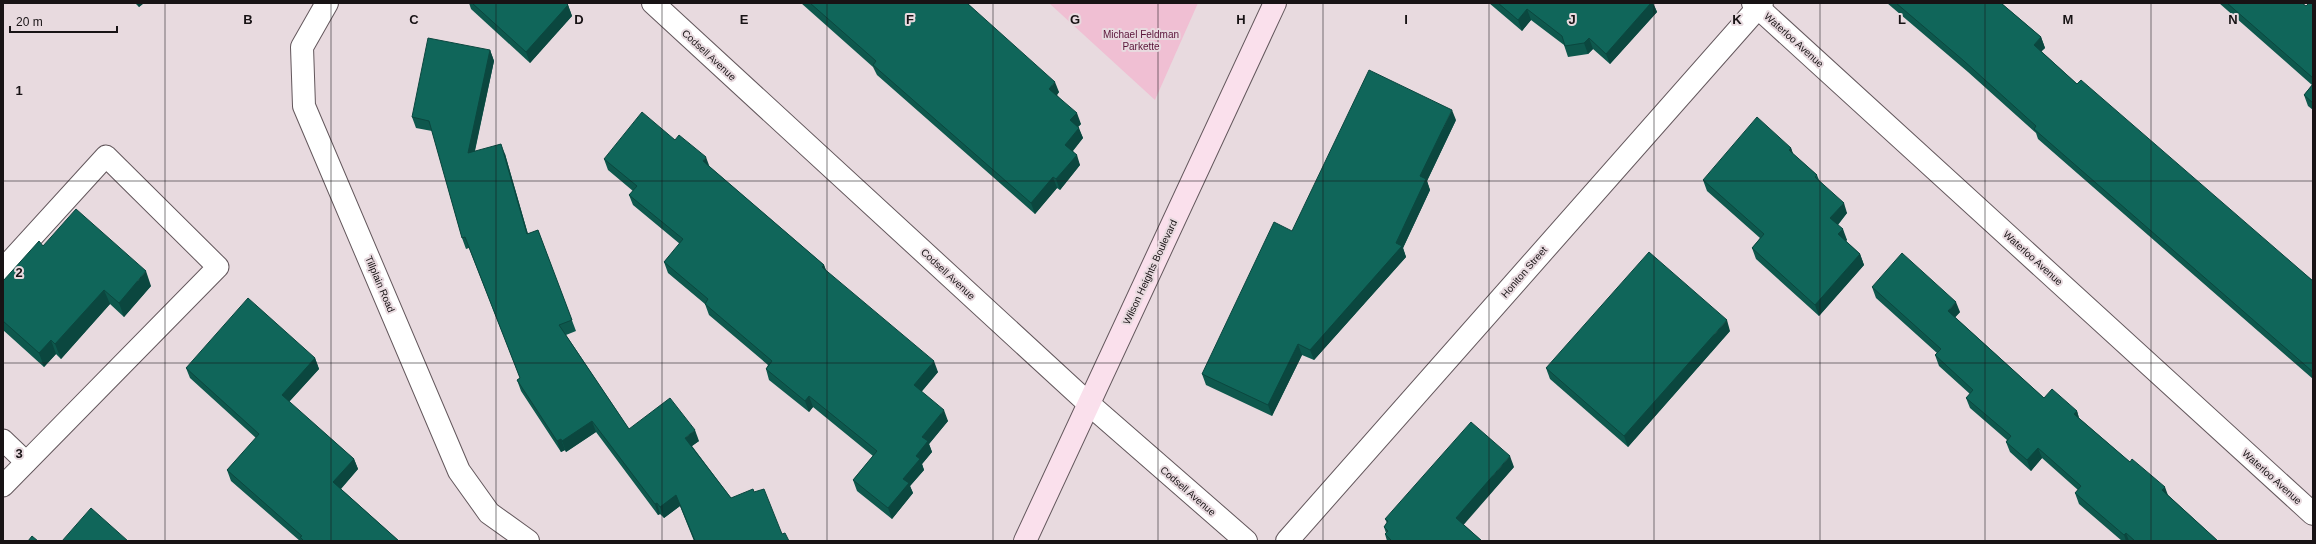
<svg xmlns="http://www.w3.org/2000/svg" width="2316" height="544" font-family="Helvetica,sans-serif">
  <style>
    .green { fill: #f0bfd3 }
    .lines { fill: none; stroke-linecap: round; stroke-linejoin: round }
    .lane-casing { stroke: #63575c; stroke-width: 23 }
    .street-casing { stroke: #63575c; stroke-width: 24 }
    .secondary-casing { stroke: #63575c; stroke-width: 24 }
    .lane { stroke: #fff; stroke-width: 21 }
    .street { stroke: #fff; stroke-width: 22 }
    .secondary { stroke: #fae0ec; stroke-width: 22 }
    .wall { fill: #0e584d }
    .shaded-wall { fill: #0b473f }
    .building { fill: #10665a; stroke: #0b473f }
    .grid { fill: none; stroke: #181315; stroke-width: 1; stroke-opacity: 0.55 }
    .labels { text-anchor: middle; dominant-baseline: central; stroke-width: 4; stroke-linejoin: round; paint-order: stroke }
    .park-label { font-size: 10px; fill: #5a1439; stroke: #e8dadf }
    .street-label { font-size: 10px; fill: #181315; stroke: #e8dadf }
    .grid-label { font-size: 13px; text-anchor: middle; font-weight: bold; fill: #181315; stroke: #e8dadf; stroke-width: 4; stroke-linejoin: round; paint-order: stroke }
  </style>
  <rect width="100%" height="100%" fill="#e8dadf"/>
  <!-- green -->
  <path class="green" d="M1049,3H1198L1155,100Z"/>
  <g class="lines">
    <!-- lane casing -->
    <g class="lane-casing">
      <g id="lane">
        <path d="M3,269L106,156L218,267L3,486"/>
        <path d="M3,440L26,462"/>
      </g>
    </g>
    <!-- street casing -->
    <g class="street-casing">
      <g id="street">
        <path d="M327,3L302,47L304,106L459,471L489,513L528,541"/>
        <path d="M653,3L1089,404L1246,541"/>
        <path d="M1753,3L2313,514"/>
        <path d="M1287,541L1762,3"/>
      </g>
    </g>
    <!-- secondary casing -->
    <g class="secondary-casing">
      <path id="secondary" d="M1025,541L1275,3"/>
    </g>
    <!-- lane -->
    <use href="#lane" class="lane"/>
    <!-- street -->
    <use href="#street" class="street"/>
    <!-- secondary -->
    <use href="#secondary" class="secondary"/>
  </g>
  <!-- wall -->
  <g class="wall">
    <path d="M135,3H144L139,7Z"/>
    <path d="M469,3H566L568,5L572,16L530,63L471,9Z"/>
    <path d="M801,3H967L1059,92L1057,95L1081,124L1078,127L1083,138L1073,151L1080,165L1060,190L1057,188L1035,214L877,75L873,67Z"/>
    <path d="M1489,3H1653L1657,12L1610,64L1593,49L1588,54L1568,57L1564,45L1531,20L1522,31Z"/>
    <path d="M1887,3H2001L2041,37L2045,48L2041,51L2077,84L2313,281V379L2038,139L2036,133L1968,72Z"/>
    <path d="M2219,3H2302L2306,6L2313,3V110L2308,106L2304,95L2312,85Z"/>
    <path d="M490,50L494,61L475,151L505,154L528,234L538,230L576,331L566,335L629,429L699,441L692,446L731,498L754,492L782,534L789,541H694L680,506L664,518L660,514L658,515L596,432L566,452L565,450L561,452L521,391L517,380L520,378L469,248L466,249L462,238L432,131L416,128L412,117Z"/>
    <path d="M1456,120L1427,181L1430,190L1403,248L1406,257L1314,360L1302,355L1272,416L1206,385L1202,374L1292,231Z"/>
    <path d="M675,140L710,167L824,265L826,271L938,372L921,392L948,421L929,444L932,452L922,464L924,470L910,486L913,493L892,519L857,491L853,480L873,456L813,407L809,412L769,380L766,369L768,365L709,315L705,304L668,273L664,262L680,244L633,205L629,195L633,191L608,170L604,159Z"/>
    <path d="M1791,148L1793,154L1817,175L1819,180L1847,213L1838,225L1847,240L1846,241L1860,254L1864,265L1819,316L1756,259L1752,248L1760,238L1707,191L1703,180Z"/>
    <path d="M43,246L151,286L124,317L110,304L61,359L56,354L44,367L3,330V281Z"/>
    <path d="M1872,287L1960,312L1955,317L2044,398L2077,411L2079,418L2169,496L2218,541H2122L2079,504L2075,493L2078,490L2042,458L2031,471L2010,452L2006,442L2007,440L1970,408L1966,398L1970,394L1939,366L1935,355L1937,353L1876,298Z"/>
    <path d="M1730,331L1628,447L1550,379L1546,368Z"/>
    <path d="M315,358L319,369L289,402L354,459L358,469L341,489L399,541H300L231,481L227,470L256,438L190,378L186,368Z"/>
    <path d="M1514,467L1463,524L1482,541H1387L1385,534L1386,533L1384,527L1387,523L1385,519Z"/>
  </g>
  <!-- shaded-wall -->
  <g class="shaded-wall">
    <path d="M137,3H144L139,7Z"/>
    <path d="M1651,3H1653L1657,12L1610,64L1606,54Z"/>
    <path d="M568,5L572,16L530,63L526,52Z"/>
    <path d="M1527,9L1531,20L1522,31L1518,20Z"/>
    <path d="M2041,37L2045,48L2038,55L2034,45Z"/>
    <path d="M1589,38L1593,49L1588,54L1584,43Z"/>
    <path d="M490,50L494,61L472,163L468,153Z"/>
    <path d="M1055,82L1059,92L1053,100L1049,89Z"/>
    <path d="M1452,110L1456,120L1427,181L1430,190L1403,248L1406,257L1314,360L1310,350L1396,243L1420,176Z"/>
    <path d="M1077,113L1081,124L1074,131L1070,120Z"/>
    <path d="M1079,128L1083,138L1069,155L1065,145Z"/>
    <path d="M501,144L505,154L531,245L527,234Z"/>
    <path d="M1791,148L1795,159L1789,150Z"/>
    <path d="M1077,155L1080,165L1060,190L1056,179Z"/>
    <path d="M706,157L710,168L703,161Z"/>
    <path d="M1053,177L1057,188L1035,214L1031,203Z"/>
    <path d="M1844,203L1847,213L1834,229L1830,218Z"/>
    <path d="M1843,229L1847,240L1842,245L1838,234Z"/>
    <path d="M1860,254L1864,265L1819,316L1815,305Z"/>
    <path d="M824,265L828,275L822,267Z"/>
    <path d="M146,271L151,286L124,317L119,303Z"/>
    <path d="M104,290L110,304L61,359L55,344Z"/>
    <path d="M1956,302L1960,312L1952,321L1948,311Z"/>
    <path d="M1727,320L1730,331L1628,447L1624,436Z"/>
    <path d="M51,340L56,354L44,367L39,353Z"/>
    <path d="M1298,344L1302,355L1272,416L1268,405Z"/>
    <path d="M315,358L319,369L285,406L282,395Z"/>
    <path d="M934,361L938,372L918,396L914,385Z"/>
    <path d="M809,396L813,407L809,412L805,401Z"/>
    <path d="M944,410L948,421L929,444L932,452L922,464L924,470L910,486L913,493L892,519L888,508L916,456L922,437Z"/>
    <path d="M2077,411L2080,422L2074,414Z"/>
    <path d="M592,421L596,432L566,452L562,441Z"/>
    <path d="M695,430L699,441L689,448L685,438Z"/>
    <path d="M561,439L565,450L561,452L557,441Z"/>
    <path d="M2038,448L2042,458L2031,471L2027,460Z"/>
    <path d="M1510,456L1514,467L1460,529L1456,518Z"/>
    <path d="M354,459L358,469L337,493L333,482Z"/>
    <path d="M2165,487L2169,498L2162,490Z"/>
    <path d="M676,495L680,506L664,518L660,507Z"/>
    <path d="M657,503L660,514L658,515L655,504Z"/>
    <path d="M2126,533L2129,541H2126L2124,535Z"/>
  </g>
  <!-- building -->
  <g class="building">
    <path d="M472,3H566L568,5L526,52Z"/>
    <path d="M810,3H967L1055,82L1049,89L1077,113L1070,120L1079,128L1065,145L1077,155L1056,179L1053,177L1031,203L873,65L876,61Z"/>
    <path d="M1498,3H1651L1606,54L1589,38L1584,43L1565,46L1562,36L1527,9L1518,20Z"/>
    <path d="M1896,3H2001L2041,37L2034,45L2077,84L2081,80L2313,281V372L2034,129L2036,126L1964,61Z"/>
    <path d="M2227,3H2302L2306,6L2309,3H2313V78Z"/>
    <path d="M428,38L490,50L468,153L501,144L527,234L538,230L572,320L559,325L629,429L670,398L695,430L685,438L731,498L753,489L754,492L764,489L782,534L785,533L789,541H695L676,495L660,507L657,503L655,504L592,421L562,441L561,439L557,441L517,380L520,378L465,237L462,238L429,121L412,117Z"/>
    <path d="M1369,70L1452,110L1420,176L1426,179L1396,243L1402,246L1310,350L1298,344L1268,405L1202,374L1274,222L1292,231Z"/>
    <path d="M2313,84V103L2304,95Z"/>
    <path d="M642,112L675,140L679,135L706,157L703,161L824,265L822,267L934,361L914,385L944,410L922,437L928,441L916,456L920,459L903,479L909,483L888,508L853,480L877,451L809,396L805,401L766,369L772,361L705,304L708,299L664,262L683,239L629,195L637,186L604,159Z"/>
    <path d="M1757,117L1791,148L1789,150L1817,175L1815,177L1844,203L1830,218L1843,229L1838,234L1860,254L1815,305L1752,248L1764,234L1703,180Z"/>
    <path d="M76,209L146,271L119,303L104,290L55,344L51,340L39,353L3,321V281L39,241L43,246Z"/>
    <path d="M1649,252L1727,320L1624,436L1546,368Z"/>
    <path d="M1902,253L1956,302L1948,311L2044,398L2052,389L2077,411L2074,414L2130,462L2132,459L2165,487L2162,490L2218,541H2135L2126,533L2124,535L2075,493L2081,486L2038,448L2027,460L2006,442L2011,436L1966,398L1973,390L1935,355L1941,349L1872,287Z"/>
    <path d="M248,298L315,358L282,395L354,459L333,482L399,541H304L300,537L302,536L227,470L259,434L186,368Z"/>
    <path d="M1471,422L1510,456L1456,518L1482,541H1392L1385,534L1388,531L1384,527L1388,521L1385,519Z"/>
    <path d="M91,508L128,541H62Z"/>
    <path d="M32,536L38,541H28Z"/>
  </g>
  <!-- grid -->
  <path class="grid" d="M165,3V541M331,3V541M496,3V541M662,3V541M827,3V541M993,3V541M1158,3V541M1323,3V541M1489,3V541M1654,3V541M1820,3V541M1985,3V541M2151,3V541M3,181H2313M3,363H2313"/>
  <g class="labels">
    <!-- park labels -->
    <g class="park-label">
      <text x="1141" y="34">Michael Feldman<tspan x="1141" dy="12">Parkette</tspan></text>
    </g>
    <!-- street labels -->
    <g class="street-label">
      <text transform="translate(1794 40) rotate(42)">Waterloo Avenue</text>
      <text transform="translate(709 55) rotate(43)">Codsell Avenue</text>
      <text transform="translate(2033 258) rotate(42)">Waterloo Avenue</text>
      <text transform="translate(1150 272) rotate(-65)">Wilson Heights Boulevard</text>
      <text transform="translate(1524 272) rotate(-49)">Honiton Street</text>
      <text transform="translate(948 274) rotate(43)">Codsell Avenue</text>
      <text transform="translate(380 284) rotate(67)">Tillplain Road</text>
      <text transform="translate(2272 477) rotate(42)">Waterloo Avenue</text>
      <text transform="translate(1188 491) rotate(41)">Codsell Avenue</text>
    </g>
  </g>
  <g class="grid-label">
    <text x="248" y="24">B</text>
    <text x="414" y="24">C</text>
    <text x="579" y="24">D</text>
    <text x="744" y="24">E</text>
    <text x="910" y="24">F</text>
    <text x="1075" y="24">G</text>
    <text x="1241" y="24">H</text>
    <text x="1406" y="24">I</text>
    <text x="1572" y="24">J</text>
    <text x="1737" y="24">K</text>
    <text x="1902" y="24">L</text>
    <text x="2068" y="24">M</text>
    <text x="2233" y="24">N</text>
    <text x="19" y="95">1</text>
    <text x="19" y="277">2</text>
    <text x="19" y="458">3</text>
  </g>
  <!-- border -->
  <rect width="2316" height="544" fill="none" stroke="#181315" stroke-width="8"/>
  <!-- scale -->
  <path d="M10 26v6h107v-6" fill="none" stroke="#181315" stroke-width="2"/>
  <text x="16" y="26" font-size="12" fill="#181315" stroke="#e8dadf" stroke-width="3" paint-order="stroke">20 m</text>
</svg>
